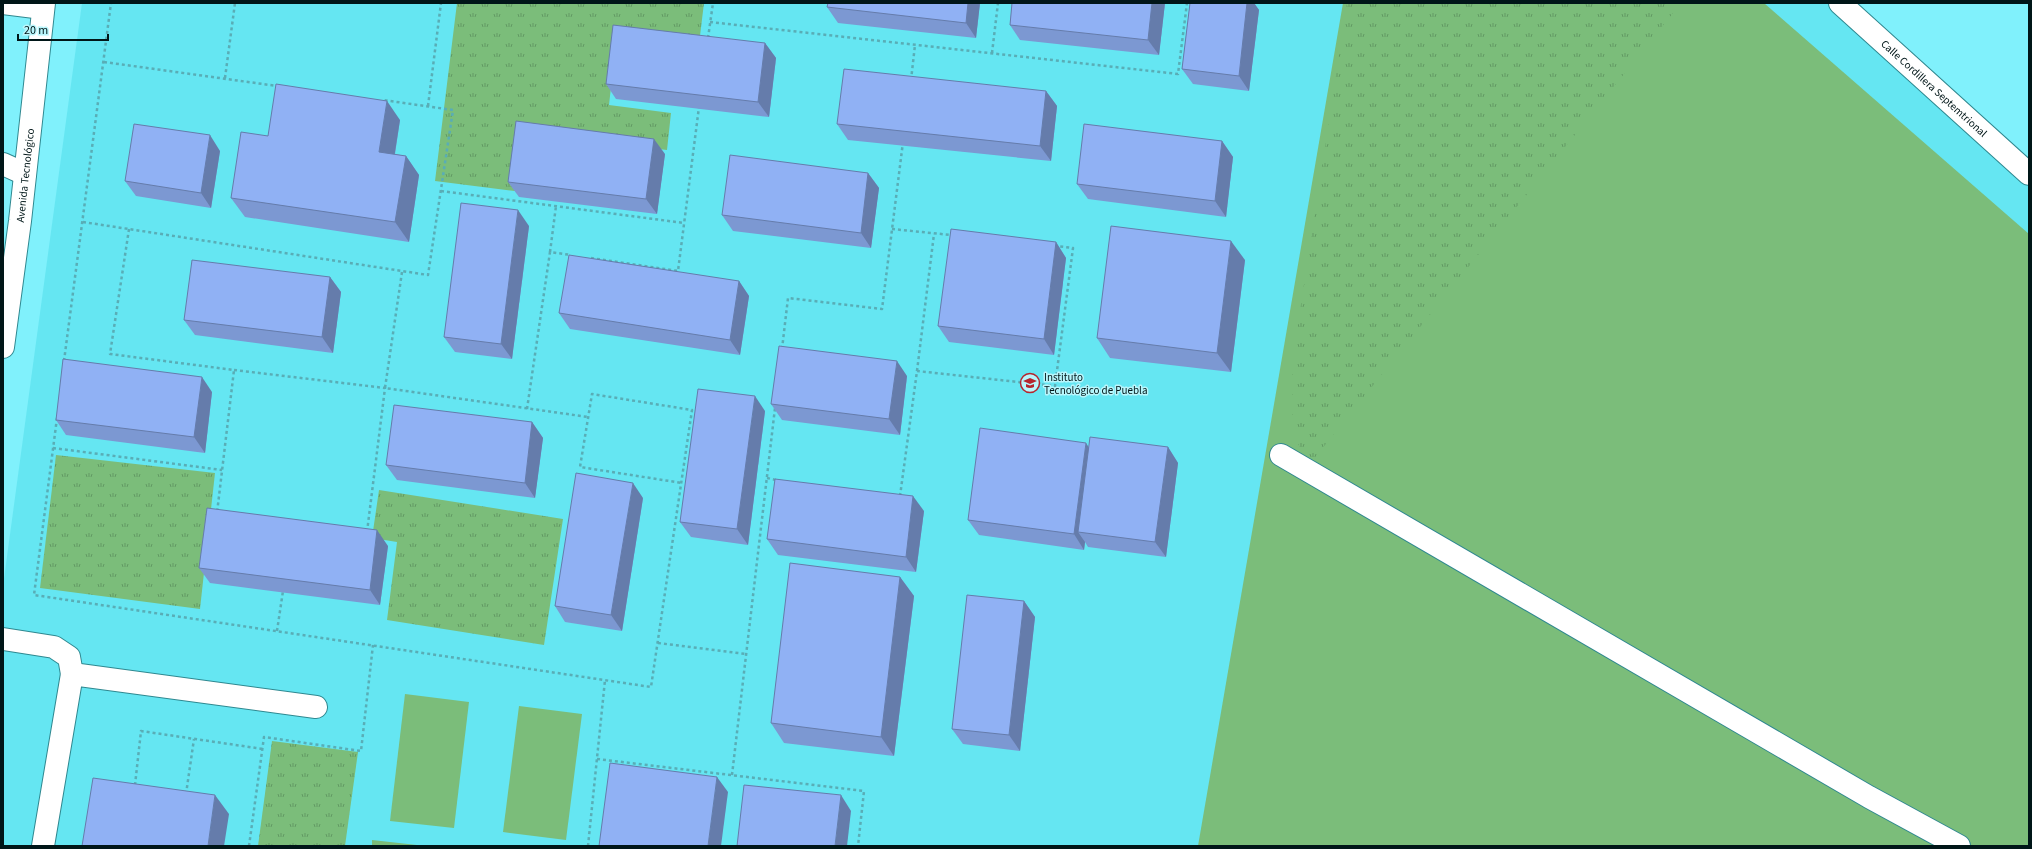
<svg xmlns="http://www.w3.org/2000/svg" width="2032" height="849" font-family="'Source Sans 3',sans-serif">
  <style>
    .built { fill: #65e6f2 }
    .grass { fill: #7bbd7a }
    .park { fill: url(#park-tufts) }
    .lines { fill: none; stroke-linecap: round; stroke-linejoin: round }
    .minor-casing { stroke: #2f8890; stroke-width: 24 }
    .path { stroke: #59adb6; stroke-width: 2.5; stroke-dasharray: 3 3; stroke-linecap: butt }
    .minor { stroke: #fff; stroke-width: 22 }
    .wall { fill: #7c98d2 }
    .shaded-wall { fill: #657cab }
    .building { fill: #90b1f4; stroke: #657cab }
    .labels { text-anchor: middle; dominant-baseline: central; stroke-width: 3; stroke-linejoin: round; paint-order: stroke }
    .street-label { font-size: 11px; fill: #001618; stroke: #b9f6fc }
    .poi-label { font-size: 11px; fill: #001618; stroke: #b9f6fc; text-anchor: start }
  </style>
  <defs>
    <pattern id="park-tufts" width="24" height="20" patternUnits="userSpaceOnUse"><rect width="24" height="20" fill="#7bbd7a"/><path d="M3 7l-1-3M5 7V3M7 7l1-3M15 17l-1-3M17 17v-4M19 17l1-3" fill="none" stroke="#629963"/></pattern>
  </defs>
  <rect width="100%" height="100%" fill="#80f1fc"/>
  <!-- built -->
  <path class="built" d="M82,3H1830L2029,180V846H3V586Z"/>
  <!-- grass -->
  <g class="grass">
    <path d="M1343,3H1764L2029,234V846H1198Z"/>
    <path d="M405,694L469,702L454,828L390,821Z"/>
    <path d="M519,706L582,714L566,840L503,832Z"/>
    <path d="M372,840L426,846H372Z"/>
  </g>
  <!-- park -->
  <g class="park">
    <path d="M457,3H704L699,44L617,34L609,105L671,113L667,150L522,133L515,191L435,181Z"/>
    <path d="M1347,3H1681L1309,465L1292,432V363Z"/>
    <path d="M56,455L215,473L200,609L40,588Z"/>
    <path d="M379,490L563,519L544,645L387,620L397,542L372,538Z"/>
    <path d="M272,741L358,752L345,846H258Z"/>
  </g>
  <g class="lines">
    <!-- minor casing -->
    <g class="minor-casing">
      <g id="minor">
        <path d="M3,3L43,8"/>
        <path id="s1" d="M1840,3L2029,174"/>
        <path d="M3,164L25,174"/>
        <path id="s2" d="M3,347L20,221L44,3"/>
        <path d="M1281,455L1869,797L1959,846"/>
        <path d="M3,639L54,647L69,657L72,674"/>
        <path d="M43,846L72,674L316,707"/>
      </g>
    </g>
    <!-- path -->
    <g class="path">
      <path d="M710,22L1178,74L1187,3"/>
      <path d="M708,38L713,3"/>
      <path d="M992,53L998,3"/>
      <path d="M104,62L277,86"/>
      <path d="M225,78L235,3"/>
      <path d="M911,80L915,45"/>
      <path d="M428,106L441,3"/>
      <path d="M441,191L684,223"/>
      <path d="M83,222L428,275L453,110L383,100"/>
      <path d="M129,229L110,354L234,370"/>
      <path d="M892,229L951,235"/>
      <path d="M550,252L556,206"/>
      <path d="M591,258L678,271L699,107"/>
      <path d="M402,272L385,388L588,417"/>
      <path d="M782,349L788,298L882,309L903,142"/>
      <path d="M64,361L111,3"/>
      <path d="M234,370L385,388L367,532L217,513Z"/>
      <path d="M917,371L934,234"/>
      <path d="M527,409L550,252L571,255"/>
      <path d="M57,418L34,595L651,687L692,410L592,394L580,467L682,483"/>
      <path d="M53,448L222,470"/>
      <path d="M767,478L776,480"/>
      <path d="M900,496L917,371L1055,386L1073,248L1056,246"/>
      <path d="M277,631L283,591"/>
      <path d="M658,643L746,654"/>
      <path d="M597,759L864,791L858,846"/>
      <path d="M732,775L775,408"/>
      <path d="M135,785L141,731L263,749"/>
      <path d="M186,794L194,739"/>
      <path d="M249,846L264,737L361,751L373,645"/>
      <path d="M588,846L605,680"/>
    </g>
    <!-- minor -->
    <use href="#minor" class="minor"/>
  </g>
  <!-- wall -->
  <g class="wall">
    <path d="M828,3H980L976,38L838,23L827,7Z"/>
    <path d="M1012,3H1165L1159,55L1020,40L1010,25Z"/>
    <path d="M1190,3H1254L1259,10L1249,91L1193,84L1182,69Z"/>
    <path d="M765,43L776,58L769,117L616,99L606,84Z"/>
    <path d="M1046,91L1057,106L1051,161L848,140L837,124Z"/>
    <path d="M400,120L395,154L406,156L419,175L409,242L245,217L231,198L268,136Z"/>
    <path d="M1222,141L1233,157L1226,217L1088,199L1077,184Z"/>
    <path d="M220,151L211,208L136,196L125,181Z"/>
    <path d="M665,154L657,214L519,197L508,182Z"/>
    <path d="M868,173L879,188L871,248L733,231L722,215Z"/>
    <path d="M529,226L512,359L455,352L444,337Z"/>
    <path d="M1056,242L1066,258L1054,355L949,342L938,326Z"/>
    <path d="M1245,260L1231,372L1110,358L1097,338Z"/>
    <path d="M330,277L341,292L333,353L195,335L184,320Z"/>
    <path d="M739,281L749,296L740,355L570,329L559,313Z"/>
    <path d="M907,376L900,435L782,420L771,404Z"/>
    <path d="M212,392L205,453L66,435L56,420Z"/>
    <path d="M765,411L748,545L691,537L680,522Z"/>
    <path d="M532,422L543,438L535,498L397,480L386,465Z"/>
    <path d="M1089,447H1168L1178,463L1166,557L1088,547L1085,542L1084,550L979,535L968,520Z"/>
    <path d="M643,498L622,631L565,622L555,606Z"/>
    <path d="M924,511L916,572L778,555L767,539Z"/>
    <path d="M388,546L380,605L210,583L199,568Z"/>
    <path d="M900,577L914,596L894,756L784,743L771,723Z"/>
    <path d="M1024,601L1035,617L1020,751L963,744L952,729Z"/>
  </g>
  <!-- shaded-wall -->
  <g class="shaded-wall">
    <path d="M968,3H980L976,38L966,23Z"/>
    <path d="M1152,3H1165L1159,55L1148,40Z"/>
    <path d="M1247,3H1254L1259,10L1249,91L1239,76Z"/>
    <path d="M765,43L776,58L769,117L758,102Z"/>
    <path d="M1046,91L1057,106L1051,161L1040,146Z"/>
    <path d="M387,101L400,120L392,171L379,152Z"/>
    <path d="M210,135L220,151L211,208L201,193Z"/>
    <path d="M654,139L665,154L657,214L646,199Z"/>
    <path d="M1222,141L1233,157L1226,217L1215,201Z"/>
    <path d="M406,156L419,175L409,242L395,222Z"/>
    <path d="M868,173L879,188L871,248L861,233Z"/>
    <path d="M518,210L529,226L512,359L501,344Z"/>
    <path d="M1231,241L1245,260L1231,372L1217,353Z"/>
    <path d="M1056,242L1066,258L1054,355L1044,339Z"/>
    <path d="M330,277L341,292L333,353L322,337Z"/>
    <path d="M739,281L749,296L740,355L730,340Z"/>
    <path d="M897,361L907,376L900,435L889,419Z"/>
    <path d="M202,377L212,392L205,453L194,437Z"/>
    <path d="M755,396L765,411L748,545L737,529Z"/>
    <path d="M532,422L543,438L535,498L525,483Z"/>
    <path d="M1086,443L1096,458L1078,532L1085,542L1084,550L1074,534Z"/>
    <path d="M1168,447L1178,463L1166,557L1155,542Z"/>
    <path d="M633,483L643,498L622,631L611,615Z"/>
    <path d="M913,496L924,511L916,572L906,557Z"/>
    <path d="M377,530L388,546L380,605L370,590Z"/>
    <path d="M900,577L914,596L894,756L881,737Z"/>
    <path d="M1024,601L1035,617L1020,751L1009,735Z"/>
    <path d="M717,777L728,792L721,846H708Z"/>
    <path d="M215,795L229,814L224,846H208Z"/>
    <path d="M841,795L851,811L847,846H835Z"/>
  </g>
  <!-- building -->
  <g class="building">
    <path d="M828,3H968L966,23L827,7Z"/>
    <path d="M1012,3H1152L1148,40L1010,25Z"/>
    <path d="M1190,3H1247L1239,76L1182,69Z"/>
    <path d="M613,25L765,43L758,102L606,84Z"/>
    <path d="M844,69L1046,91L1040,146L837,124Z"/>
    <path d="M276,84L387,101L379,152L406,156L395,222L231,198L241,132L268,136Z"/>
    <path d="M516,121L654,139L646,199L508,182Z"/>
    <path d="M134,124L210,135L201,193L125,181Z"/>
    <path d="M1084,124L1222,141L1215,201L1077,184Z"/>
    <path d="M730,155L868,173L861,233L722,215Z"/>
    <path d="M461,203L518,210L501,344L444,337Z"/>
    <path d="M1111,226L1231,241L1217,353L1097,338Z"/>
    <path d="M951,229L1056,242L1044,339L938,326Z"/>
    <path d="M569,255L739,281L730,340L559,313Z"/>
    <path d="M192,260L330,277L322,337L184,320Z"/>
    <path d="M779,346L897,361L889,419L771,404Z"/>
    <path d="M63,359L202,377L194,437L56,420Z"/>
    <path d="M698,389L755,396L737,529L680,522Z"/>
    <path d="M394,405L532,422L525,483L386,465Z"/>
    <path d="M980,428L1086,443L1074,534L968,520Z"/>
    <path d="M1090,437L1168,447L1155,542L1078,532Z"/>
    <path d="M576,473L633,483L611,615L555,606Z"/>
    <path d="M775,479L913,496L906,557L767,539Z"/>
    <path d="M207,508L377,530L370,590L199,568Z"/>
    <path d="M790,563L900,577L881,737L771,723Z"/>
    <path d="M967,595L1024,601L1009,735L952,729Z"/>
    <path d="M610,763L717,777L708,846H599Z"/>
    <path d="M93,778L215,795L208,846H82Z"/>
    <path d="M744,785L841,795L835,846H737Z"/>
  </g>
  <!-- icons -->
  <defs>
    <g id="university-ring" transform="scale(1)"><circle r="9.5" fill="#b9f6fc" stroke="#b6252e" stroke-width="1.5"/><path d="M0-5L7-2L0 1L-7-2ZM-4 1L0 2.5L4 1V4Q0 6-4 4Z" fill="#b6252e"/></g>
  </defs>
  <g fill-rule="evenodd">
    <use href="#university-ring" x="1030" y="383"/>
  </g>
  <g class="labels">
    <!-- street labels -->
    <g class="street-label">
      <text stroke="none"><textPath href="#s1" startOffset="127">Calle Cordillera Septemtrional</textPath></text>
      <text stroke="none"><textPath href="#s2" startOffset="173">Avenida Tecnológico</textPath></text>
    </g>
    <!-- poi labels -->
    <g class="poi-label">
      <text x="1044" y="377">Instituto<tspan x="1044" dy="13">Tecnológico de Puebla</tspan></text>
    </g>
  </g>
  <!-- border -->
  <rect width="2032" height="849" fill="none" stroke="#001618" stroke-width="8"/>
  <!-- scale -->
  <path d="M18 34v6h90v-6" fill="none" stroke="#001618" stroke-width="2"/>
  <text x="24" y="34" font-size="12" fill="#001618" stroke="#b9f6fc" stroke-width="3" paint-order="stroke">20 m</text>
</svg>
